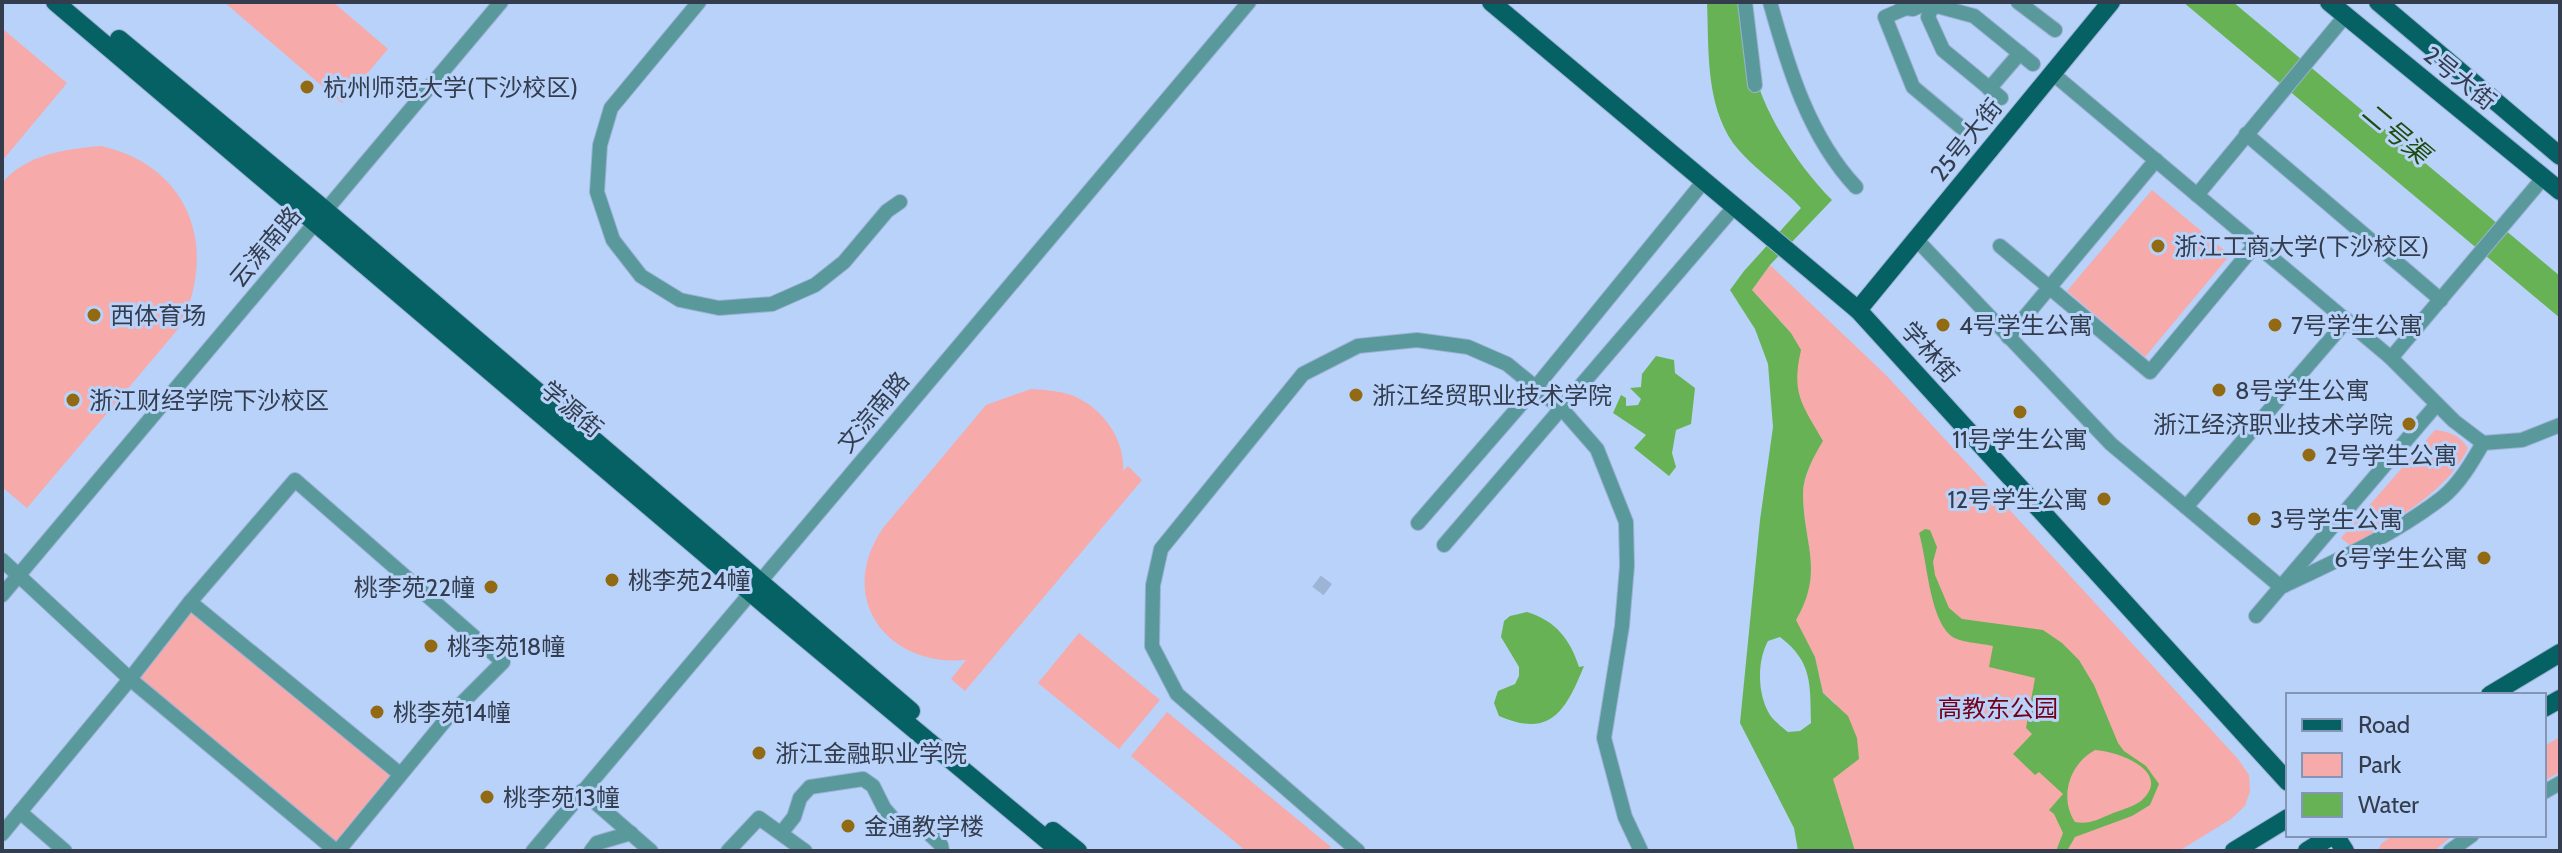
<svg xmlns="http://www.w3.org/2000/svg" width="2562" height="853" font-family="Cabin,'Noto Sans SC',sans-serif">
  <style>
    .green { fill: #f6aaaa }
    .water { fill: #68b256; fill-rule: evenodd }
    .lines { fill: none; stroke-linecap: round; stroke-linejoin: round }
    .minor-tunnel { stroke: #9eb4d7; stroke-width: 14; stroke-dasharray: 14 7; stroke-linecap: butt }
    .minor-casing { stroke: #9cb1d4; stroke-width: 16 }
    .major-casing { stroke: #9cb1d4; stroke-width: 20 }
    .minor { stroke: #59999c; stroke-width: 14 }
    .major { stroke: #066165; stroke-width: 18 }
    .poi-dot { fill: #936a14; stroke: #b9d2fa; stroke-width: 3 }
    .labels { text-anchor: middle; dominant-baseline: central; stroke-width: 6; stroke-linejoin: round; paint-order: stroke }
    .street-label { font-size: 24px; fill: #333d4d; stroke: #b9d2fa }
    .poi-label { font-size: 24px; fill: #333d4d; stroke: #b9d2fa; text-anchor: start }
    .park-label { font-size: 24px; fill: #720019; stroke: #b9d2fa }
    .water-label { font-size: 26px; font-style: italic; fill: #1d4d0e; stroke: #b9d2fa }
  </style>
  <rect width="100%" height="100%" fill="#b9d2fa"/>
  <!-- green -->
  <g class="green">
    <path d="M224,2H333L388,49L342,103Z"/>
    <path d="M4,30L67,83L2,161V32Z"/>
    <path d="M101,146C191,166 219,250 179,328L27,508L2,487V183C26,154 66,149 101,146Z"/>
    <path d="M2152,190L2230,255L2145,357L2067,291Z"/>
    <path d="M1770,265L1886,375L2238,759L2249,775L2250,791L2245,806L2231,819L2179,851H1855L1832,779L1859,759L1835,703L1823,693L1815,657L1795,620C1825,570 1803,544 1803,493C1803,476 1814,456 1822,441C1801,403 1790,395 1800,350L1791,333L1752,290Z"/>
    <path d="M1031,389C1046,390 1066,391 1080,399C1106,413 1125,442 1123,471L1128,466L1142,480L965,691L951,679L966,660C887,667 835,598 883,528L986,405Z"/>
    <path d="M2435,430C2450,432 2459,435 2468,448C2446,494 2392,521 2351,546L2341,538Z"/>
    <path d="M192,610L393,776L336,845L134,680Z"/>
    <path d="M1079,633L1160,700L1119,749L1038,683Z"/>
    <path d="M1167,712L1331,847L1327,851H1246L1131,756Z"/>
    <path d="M2560,737V772L2544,781V746Z"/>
    <path d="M2393,835H2453L2434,851H2378L2381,844Z"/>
  </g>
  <!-- water -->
  <g class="water">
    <path d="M1707,2H1747C1750,28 1750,57 1757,81C1769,122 1803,171 1832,200L1770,265L1752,290L1791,333L1801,350C1791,394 1802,404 1823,441C1814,456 1803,476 1803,493C1803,544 1825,570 1796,620L1815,657L1823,693L1848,716L1857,738L1859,759L1833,779L1855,851H1798L1794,828L1740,723L1760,520L1773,427L1768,364L1755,329L1730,290L1744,271L1801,208C1780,185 1751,167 1733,143C1705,102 1709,48 1707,2ZM1780,637C1813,662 1810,685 1811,723L1800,731L1788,732C1782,727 1774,721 1770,715C1757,694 1757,661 1768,641Z"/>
    <path d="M2183,2H2233L2560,276V318Z"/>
    <path d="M1656,356L1674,360L1675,373L1695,388L1691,424L1676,430L1672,453L1676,467L1669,476L1634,448L1646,435L1613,413L1621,395L1626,398V406L1638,405L1641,399L1630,388L1641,387L1642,374Z"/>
    <path d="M1925,529L1930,530L1937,547L1933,562L1935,575L1949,608L1962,619L2043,630L2062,643L2079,660L2094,685L2118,743L2124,751L2146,766L2159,784L2150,805L2132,816L2075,837L2067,851H2056L2063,833L2054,814L2049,810L2063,794L2039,772L2035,775L2013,754L2032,734L2026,728L2035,678L1989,667L1993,646C1981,643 1959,643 1950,635C1929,616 1927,559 1919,533ZM2095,750C2118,751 2174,772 2141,801C2133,807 2120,810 2111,814C2099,819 2089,825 2075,822C2059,798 2069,764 2095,750Z"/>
    <path d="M1527,612C1556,621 1570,639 1579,667L1584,666C1566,710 1551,739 1499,716L1494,703L1498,691L1515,684L1519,676V667L1501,637L1504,621L1510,616Z"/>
  </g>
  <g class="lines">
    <!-- minor-tunnel -->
    <path class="minor-tunnel" d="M1318,591L1327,579"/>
    <!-- minor casing -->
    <g class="minor-casing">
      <g id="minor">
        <path d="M699,2L611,108L600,145L597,192L613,240L641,276L680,300L719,308L772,304L815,285L844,262L887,211L900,202"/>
        <path d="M1745,2L1755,85"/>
        <path d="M1770,2C1788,67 1809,137 1856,187"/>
        <path d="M1902,2L1906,8L1913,9L1922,5L1931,9L1928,17L1943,50L2001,98"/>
        <path d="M1930,2L1931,9L1937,6L1974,16L2033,64"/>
        <path d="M2018,2L2055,30"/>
        <path d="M1906,8L1885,17L1913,87L1962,128"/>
        <path d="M2052,73L2391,358L2454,421L2483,443L2522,440L2560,425"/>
        <path d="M1989,89L2020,53"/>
        <path d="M2246,134L2441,300"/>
        <path d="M2197,195L2346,15"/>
        <path d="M1916,239L2111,444L2281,587C2336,561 2394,535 2443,497C2460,483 2472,462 2483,443"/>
        <path d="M2000,246L2150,372L2256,244"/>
        <path d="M2008,337L2156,160"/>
        <path d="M2391,358L2544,177"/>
        <path d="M2186,507L2347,320"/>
        <path d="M1418,523L1536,387L1704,181"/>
        <path d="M1444,545L1735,206"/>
        <path d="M2,560L130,679L190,602L295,480L503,662L448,717L338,851"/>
        <path d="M2,595L501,2"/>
        <path d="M190,602L400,774"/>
        <path d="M2256,616L2437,404"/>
        <path d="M582,791L651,851"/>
        <path d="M2544,792L2560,783"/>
        <path d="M782,832L794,817L800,798L810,787L863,779L873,786L884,808L902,829H924L941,845L942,851"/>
        <path d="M2,834L20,812"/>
        <path d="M65,851L20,812L130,679L336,851"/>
        <path d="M533,851L1249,2"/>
        <path d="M591,851L597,843L631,833"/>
        <path d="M728,851L759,818L805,851"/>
        <path d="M1358,851L1177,694L1152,646L1153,585L1161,549L1303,374L1358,346L1417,340L1468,347L1507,364L1562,409L1597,449L1626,522L1627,566L1622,626L1604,738L1625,817L1641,851"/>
        <path d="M2450,851L2472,835"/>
      </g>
    </g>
    <!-- major casing -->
    <g class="major-casing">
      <g id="major">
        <path d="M55,2L764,604L1060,851"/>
        <path d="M1491,2L1858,310L2288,782"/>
        <path d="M2329,2L2560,191"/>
        <path d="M2378,2L2560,156"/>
        <path d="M119,39L325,210L911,711"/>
        <path d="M1858,310L2111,2"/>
        <path d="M2490,695L2560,653"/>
        <path d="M2544,708L2560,699"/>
        <path d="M1053,831L1078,851"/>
        <path d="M2335,835L2345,851"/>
        <path d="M2234,851L2288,818"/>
        <path d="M2307,851L2333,835"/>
      </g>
    </g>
    <!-- minor -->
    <use href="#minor" class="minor"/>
    <!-- major -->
    <use href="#major" class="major"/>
  </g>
  <!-- markers -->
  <g class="poi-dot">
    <circle cx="307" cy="87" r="8"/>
    <circle cx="2158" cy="246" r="8"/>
    <circle cx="94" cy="315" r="8"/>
    <circle cx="1943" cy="325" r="8"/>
    <circle cx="2275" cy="325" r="8"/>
    <circle cx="2219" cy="390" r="8"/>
    <circle cx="1356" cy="395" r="8"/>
    <circle cx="73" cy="400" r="8"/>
    <circle cx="2020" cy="412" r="8"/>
    <circle cx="2409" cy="424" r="8"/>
    <circle cx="2309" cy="455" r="8"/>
    <circle cx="2104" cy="499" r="8"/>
    <circle cx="2254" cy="519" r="8"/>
    <circle cx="2484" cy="558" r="8"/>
    <circle cx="612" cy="580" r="8"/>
    <circle cx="491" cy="587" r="8"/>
    <circle cx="431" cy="646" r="8"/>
    <circle cx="377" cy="712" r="8"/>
    <circle cx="759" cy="753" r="8"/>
    <circle cx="487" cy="797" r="8"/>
    <circle cx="848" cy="826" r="8"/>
  </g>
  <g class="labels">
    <!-- street labels -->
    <g class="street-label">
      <text transform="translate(2460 78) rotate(39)">2号大街</text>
      <text transform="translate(1966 140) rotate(-51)">25号大街</text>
      <text transform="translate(265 247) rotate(-50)">云涛南路</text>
      <text transform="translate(1930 352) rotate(48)">学林街</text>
      <text transform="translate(572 409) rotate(40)">学源街</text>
      <text transform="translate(873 412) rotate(-50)">文淙南路</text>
    </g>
    <!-- poi labels -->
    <g class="poi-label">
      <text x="323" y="87">杭州师范大学(下沙校区)</text>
      <text x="2174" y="246">浙江工商大学(下沙校区)</text>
      <text x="110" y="315">西体育场</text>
      <text x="1959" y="325">4号学生公寓</text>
      <text x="2291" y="325">7号学生公寓</text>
      <text x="2235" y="390">8号学生公寓</text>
      <text x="1372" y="395">浙江经贸职业技术学院</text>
      <text x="89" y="400">浙江财经学院下沙校区</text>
      <text x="2393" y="424" text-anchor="end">浙江经济职业技术学院</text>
      <text x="2020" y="439" text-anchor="middle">11号学生公寓</text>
      <text x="2325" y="455">2号学生公寓</text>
      <text x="2088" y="499" text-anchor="end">12号学生公寓</text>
      <text x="2270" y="519">3号学生公寓</text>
      <text x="2468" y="558" text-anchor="end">6号学生公寓</text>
      <text x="628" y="580">桃李苑24幢</text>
      <text x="475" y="587" text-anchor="end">桃李苑22幢</text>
      <text x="447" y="646">桃李苑18幢</text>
      <text x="393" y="712">桃李苑14幢</text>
      <text x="775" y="753">浙江金融职业学院</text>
      <text x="503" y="797">桃李苑13幢</text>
      <text x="864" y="826">金通教学楼</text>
    </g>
    <!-- park labels -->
    <g class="park-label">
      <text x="1998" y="708">高教东公园</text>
    </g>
    <!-- water labels -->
    <g class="water-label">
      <text transform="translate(2396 133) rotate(40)">二号渠</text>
    </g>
  </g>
  <!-- border -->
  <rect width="2562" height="853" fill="none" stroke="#333d4d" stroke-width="8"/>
  <!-- legend -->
  <rect x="2286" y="693" width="260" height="144" fill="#b9d2fa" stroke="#8396b5" stroke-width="2"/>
  <rect x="2302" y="719" width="40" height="12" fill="#066165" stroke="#8396b5" stroke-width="2"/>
  <text x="2358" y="733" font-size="24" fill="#333d4d">Road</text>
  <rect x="2302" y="753" width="40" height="24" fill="#f6aaaa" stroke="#8396b5" stroke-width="2"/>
  <text x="2358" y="773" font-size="24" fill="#333d4d">Park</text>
  <rect x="2302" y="793" width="40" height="24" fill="#68b256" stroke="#8396b5" stroke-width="2"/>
  <text x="2358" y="813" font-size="24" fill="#333d4d">Water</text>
</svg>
